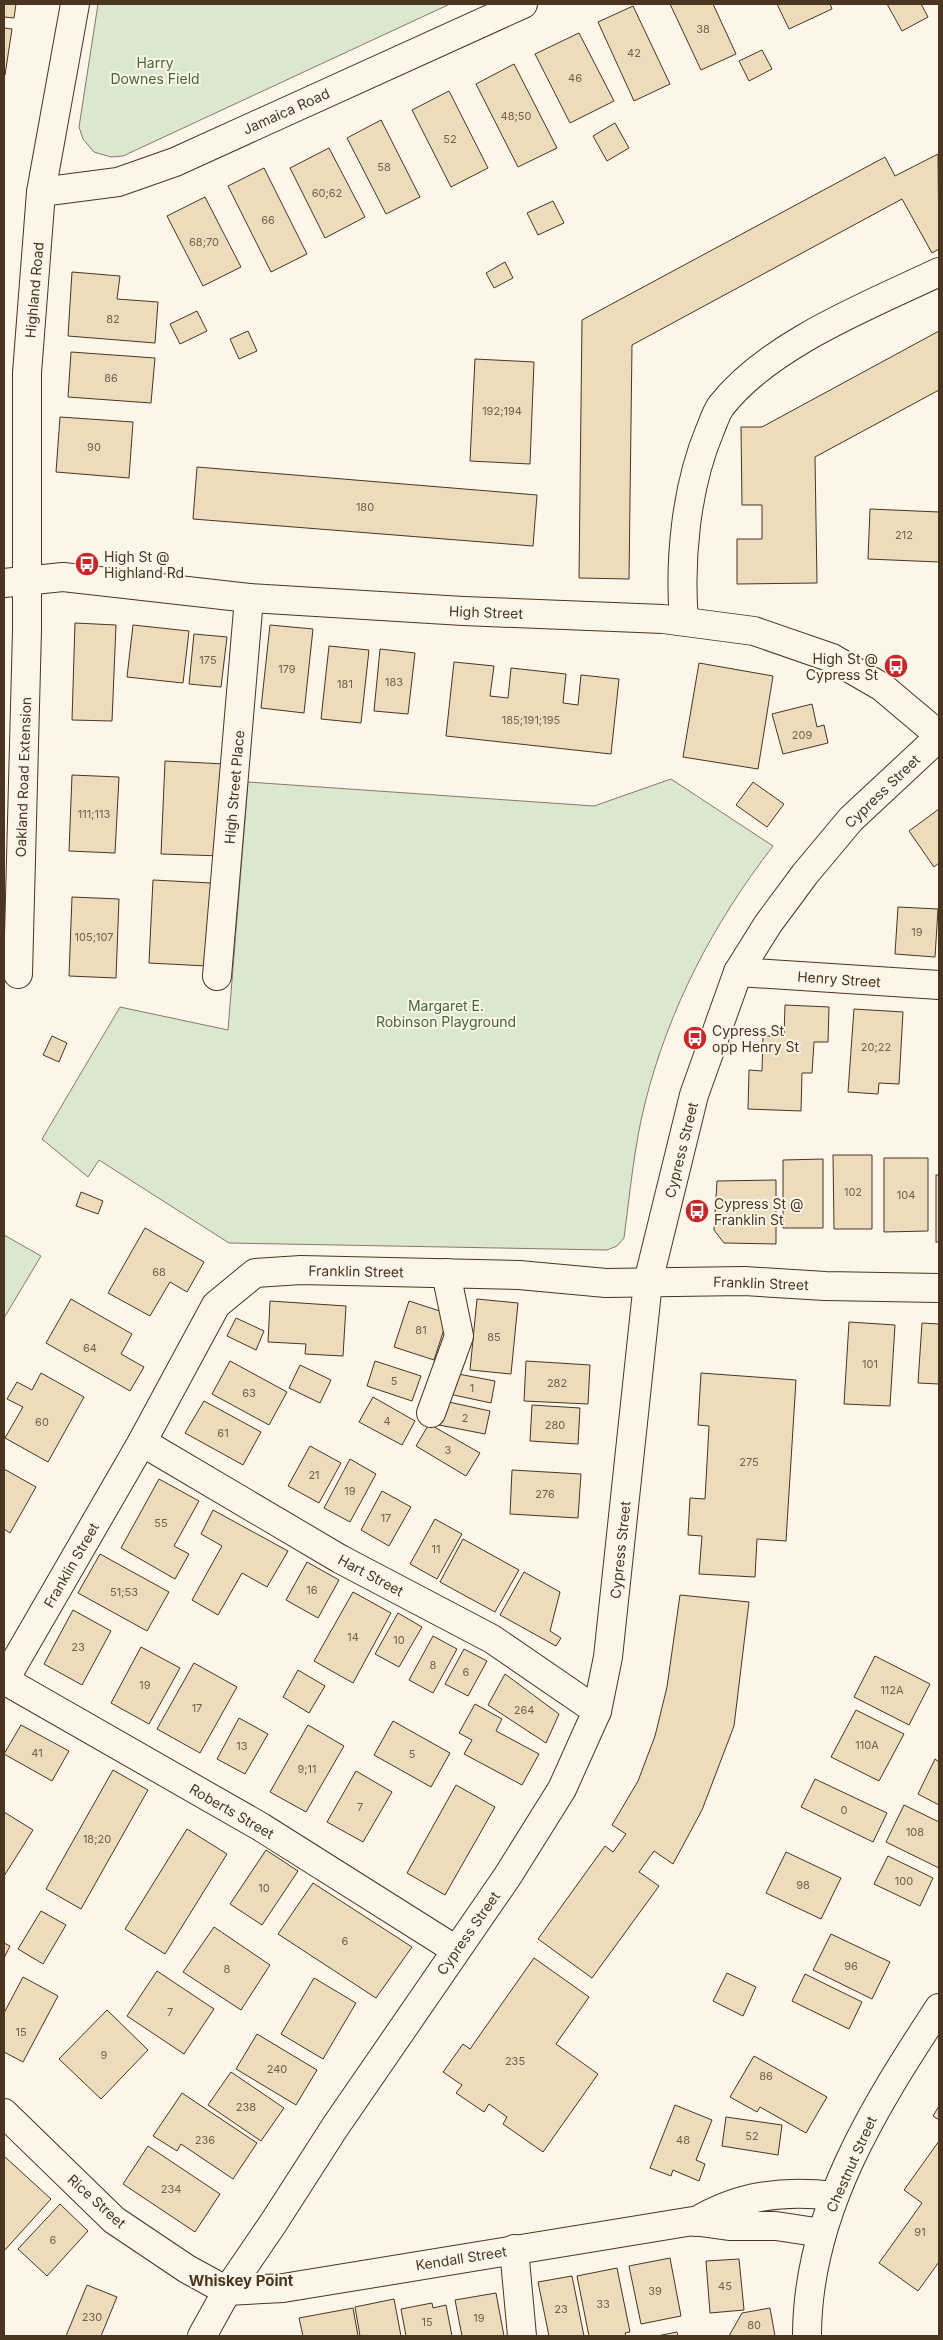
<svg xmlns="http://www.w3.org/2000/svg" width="943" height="2340" font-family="Inter,sans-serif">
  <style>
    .green { fill: #dce7d0; stroke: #887966 }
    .building { fill: #ecdcbc; stroke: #4a3520 }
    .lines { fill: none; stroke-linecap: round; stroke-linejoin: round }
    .minor-casing { stroke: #4a3520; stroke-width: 30 }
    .tertiary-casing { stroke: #4a3520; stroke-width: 30 }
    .secondary-casing { stroke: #4a3520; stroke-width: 30 }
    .minor { stroke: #fbf6e9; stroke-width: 28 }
    .tertiary { stroke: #fbf6e9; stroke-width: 28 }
    .secondary { stroke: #fbf6e9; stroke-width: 28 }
    .labels { text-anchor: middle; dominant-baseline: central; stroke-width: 4; stroke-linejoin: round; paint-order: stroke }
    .number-label { font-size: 11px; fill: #725f47 }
    .park-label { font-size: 14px; fill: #436837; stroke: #fbf6e9 }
    .street-label { font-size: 14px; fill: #4a3520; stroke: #fbf6e9 }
    .poi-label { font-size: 14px; fill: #4a3520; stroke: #fbf6e9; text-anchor: start }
    .neighbourhood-label { font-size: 15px; font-weight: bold; fill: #4a3520; stroke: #fbf6e9 }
  </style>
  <rect width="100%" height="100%" fill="#fbf6e9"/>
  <!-- green -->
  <g class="green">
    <path d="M98,4H450L123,156L111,157L94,152L83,139L79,127Z"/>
    <path d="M671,779L773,846C713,924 669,1008 645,1103C634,1147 630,1193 624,1238L617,1246L607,1250L229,1243L99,1160L88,1177L42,1139L120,1007L228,1030L248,782L594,806Z"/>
    <path d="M4,1235L41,1256L4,1318Z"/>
  </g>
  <!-- building -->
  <g class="building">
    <path d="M4,4H16L14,18L4,17Z"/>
    <path d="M670,4H713L736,54L701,70Z"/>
    <path d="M777,4H830L832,9L789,29Z"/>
    <path d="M887,4H921L928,17L902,31Z"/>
    <path d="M633,6L670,84L634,101L598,22Z"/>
    <path d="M4,28L12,29L5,75H4Z"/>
    <path d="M579,33L614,101L570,123L535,54Z"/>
    <path d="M762,50L772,69L749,81L739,61Z"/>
    <path d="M514,64L557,148L518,167L476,84Z"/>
    <path d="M449,91L488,168L451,187L412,110Z"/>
    <path d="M381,120L420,197L386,214L347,138Z"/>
    <path d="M615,123L629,148L607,161L593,136Z"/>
    <path d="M329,148L365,217L325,238L290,168Z"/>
    <path d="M938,154L939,249L932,253L902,199L632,345L629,579L579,578L582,320L885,157L895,176Z"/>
    <path d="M264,168L307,254L271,272L228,186Z"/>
    <path d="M205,197L241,267L203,286L167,216Z"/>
    <path d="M553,201L564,223L538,235L527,213Z"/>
    <path d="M505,262L513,278L494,288L486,273Z"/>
    <path d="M72,272L120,276L117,299L158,302L155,343L68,336Z"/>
    <path d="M197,311L207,331L180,344L170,324Z"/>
    <path d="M248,331L257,351L239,359L230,339Z"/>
    <path d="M939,331V390L815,457L817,583L737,584V539H762V505H742L741,427H762Z"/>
    <path d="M71,352L155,358L151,403L68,397Z"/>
    <path d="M475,359L534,362L530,464L470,461Z"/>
    <path d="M60,417L133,422L129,478L56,472Z"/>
    <path d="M197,467L537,495L533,546L193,519Z"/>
    <path d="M870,509L939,512V562L868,559Z"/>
    <path d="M75,623L116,625L112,721L72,720Z"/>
    <path d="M133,625L189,631L183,683L127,677Z"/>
    <path d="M270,625L313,629L304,713L261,708Z"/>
    <path d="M194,634L227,637L221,687L189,684Z"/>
    <path d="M329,646L369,650L361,723L321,719Z"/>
    <path d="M380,649L415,653L408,714L374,711Z"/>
    <path d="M454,662L494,666L490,696L508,698L511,668L566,674L563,703L578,705L581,675L619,679L611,754L446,736Z"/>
    <path d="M699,663L773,676L758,769L683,757Z"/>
    <path d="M812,704L817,727L824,725L828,743L783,754L772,714Z"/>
    <path d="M165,761L225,764L222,856L161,854Z"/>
    <path d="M72,775L119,777L115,853L69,851Z"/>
    <path d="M753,782L784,804L767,827L736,805Z"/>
    <path d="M939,809V863L934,867L909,831Z"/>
    <path d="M153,880L211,883L207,966L149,963Z"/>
    <path d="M72,897L119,899L116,978L69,976Z"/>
    <path d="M898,907L938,909L935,957L895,954Z"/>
    <path d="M785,1005L829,1007L828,1042H814L812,1073H802L801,1111L748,1109L749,1070L762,1071L763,1036H784Z"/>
    <path d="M854,1009L903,1012L899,1084L879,1083L878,1094L848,1092Z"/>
    <path d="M52,1036L67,1043L59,1062L43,1055Z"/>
    <path d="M833,1155H872V1229H834Z"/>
    <path d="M884,1158H928V1231L884,1232Z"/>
    <path d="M823,1159V1228H783V1160Z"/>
    <rect x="936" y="1175" width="3" height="67"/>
    <path d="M776,1180V1244L724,1243L714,1230L717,1181Z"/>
    <path d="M81,1192L103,1201L98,1214L76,1206Z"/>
    <path d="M145,1228L204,1262L187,1292L170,1282L150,1316L108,1293Z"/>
    <path d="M71,1299L132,1334L121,1354L144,1367L130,1391L46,1343Z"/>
    <path d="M477,1299L518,1303L511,1374L470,1370Z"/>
    <path d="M270,1301L346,1306L343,1356L305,1354L306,1344L268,1342Z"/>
    <path d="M409,1301L449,1314L434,1360L394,1347Z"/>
    <path d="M236,1318L264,1331L256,1350L227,1336Z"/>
    <path d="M849,1322L895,1325L890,1406L844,1404Z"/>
    <path d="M922,1323L939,1324V1384L918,1383Z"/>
    <path d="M230,1361L287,1392L269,1425L212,1394Z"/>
    <path d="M375,1361L421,1376L412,1401L367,1386Z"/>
    <path d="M526,1361L590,1365L588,1404L524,1401Z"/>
    <path d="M300,1365L331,1380L320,1403L289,1388Z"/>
    <path d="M41,1373L84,1397L48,1462L5,1438L23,1407L7,1399L17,1382L32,1390Z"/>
    <path d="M453,1373L495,1381L491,1403L449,1394Z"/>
    <path d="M701,1373L796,1380L786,1541L757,1539L755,1577L699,1574L702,1536L688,1535L690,1498L705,1499L709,1426L698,1425Z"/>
    <path d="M373,1397L415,1421L402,1445L359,1422Z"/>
    <path d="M204,1401L261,1432L243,1465L185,1433Z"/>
    <path d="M444,1401L490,1411L485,1434L439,1425Z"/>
    <path d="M532,1405L580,1408L578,1444L530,1441Z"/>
    <path d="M429,1424L480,1453L466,1476L416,1446Z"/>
    <path d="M310,1446L341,1463L319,1503L288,1486Z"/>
    <path d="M350,1459L376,1474L350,1522L324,1508Z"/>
    <path d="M4,1469L36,1487L10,1533L4,1529Z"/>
    <path d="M512,1470L581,1474L578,1518L510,1514Z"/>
    <path d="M159,1479L199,1501L174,1546L189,1554L175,1579L121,1548Z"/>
    <path d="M382,1491L411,1507L389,1546L361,1530Z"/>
    <path d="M213,1510L288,1551L267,1587L242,1573L218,1615L192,1600L222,1546L201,1534Z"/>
    <path d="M435,1519L462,1534L437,1579L410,1564Z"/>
    <path d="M463,1539L519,1570L495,1612L440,1582Z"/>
    <path d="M100,1554L169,1592L147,1631L78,1593Z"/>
    <path d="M307,1562L339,1580L318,1618L286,1600Z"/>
    <path d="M524,1572L560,1592L550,1631L561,1638L556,1646L500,1615Z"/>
    <path d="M353,1592L391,1613L353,1683L314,1661Z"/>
    <path d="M680,1595L749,1602L734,1726L702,1810L673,1864L654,1851L639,1872L659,1886L592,1978L538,1939L605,1846L613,1852L626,1834L612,1825L638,1781L655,1736L667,1687Z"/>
    <path d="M73,1610L111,1631L82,1685L44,1664Z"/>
    <path d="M398,1613L422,1627L399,1667L375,1654Z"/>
    <path d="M433,1636L457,1649L433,1693L409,1680Z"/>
    <path d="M141,1647L180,1668L149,1724L111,1703Z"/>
    <path d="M464,1649L487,1661L468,1696L445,1684Z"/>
    <path d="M875,1656L930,1684L909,1725L854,1697Z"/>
    <path d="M194,1663L237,1687L200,1753L157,1729Z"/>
    <path d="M298,1670L325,1686L309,1713L283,1697Z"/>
    <path d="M505,1674L559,1714L546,1743L488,1705Z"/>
    <path d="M475,1704L502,1719L496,1731L539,1754L522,1785L464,1754L472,1740L459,1733Z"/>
    <path d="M856,1710L904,1734L879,1781L831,1757Z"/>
    <path d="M239,1718L268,1734L245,1774L217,1759Z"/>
    <path d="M393,1721L450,1753L431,1787L374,1755Z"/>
    <path d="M21,1725L69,1751L52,1781L4,1754Z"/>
    <path d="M308,1725L344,1746L306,1812L270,1792Z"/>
    <path d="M935,1759L939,1762V1805L918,1794Z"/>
    <path d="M113,1770L148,1790L81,1909L46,1889Z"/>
    <path d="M356,1771L392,1792L363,1842L327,1822Z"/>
    <path d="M815,1779L887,1813L873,1842L801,1807Z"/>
    <path d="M456,1785L495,1807L445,1895L407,1873Z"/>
    <path d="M904,1805L939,1822V1868L886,1842Z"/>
    <path d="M4,1812L33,1830L4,1876Z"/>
    <path d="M187,1829L227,1854L165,1954L125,1929Z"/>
    <path d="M266,1850L298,1871L262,1925L230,1904Z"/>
    <path d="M786,1852L841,1878L821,1919L766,1893Z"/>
    <path d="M888,1856L933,1878L920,1906L874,1884Z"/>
    <path d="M313,1883L412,1947L376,1998L278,1934Z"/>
    <path d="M41,1911L66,1925L43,1964L18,1949Z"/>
    <path d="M214,1927L270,1965L241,2010L183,1972Z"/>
    <path d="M831,1934L890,1962L872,1999L813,1970Z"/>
    <path d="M4,1943L10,1946L4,1958Z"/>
    <path d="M534,1958L589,1997L556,2044L598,2074L543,2152L503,2124L507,2117L489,2104L484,2112L456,2093L462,2085L443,2072L463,2044L470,2049Z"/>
    <path d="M157,1971L214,2009L184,2054L127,2016Z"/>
    <path d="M727,1973L756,1987L743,2016L713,2001Z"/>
    <path d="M805,1974L862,2002L849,2029L792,2001Z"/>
    <path d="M23,1977L58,1996L23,2062L4,2052V2013Z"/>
    <path d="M314,1978L356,2003L323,2059L281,2034Z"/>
    <path d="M107,2010L148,2050L101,2099L59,2059Z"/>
    <path d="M257,2034L317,2070L296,2105L236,2069Z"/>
    <path d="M754,2056L827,2097L806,2133L760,2107L757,2112L730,2097Z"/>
    <path d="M231,2072L284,2108L261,2141L208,2105Z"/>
    <path d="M182,2093L257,2143L233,2179L181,2144L177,2151L153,2136Z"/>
    <path d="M675,2105L712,2120L696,2160L705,2164L699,2181L673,2170L671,2176L650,2168Z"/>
    <path d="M939,2106V2120L933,2116Z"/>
    <path d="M726,2117L782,2125L778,2155L722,2146Z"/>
    <path d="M939,2141V2262L918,2291L879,2263L922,2203L904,2190Z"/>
    <path d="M148,2146L220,2194L195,2232L123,2184Z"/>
    <path d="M4,2156L51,2199L4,2251Z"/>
    <path d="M60,2204L88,2231L47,2276L18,2249Z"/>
    <path d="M670,2258L681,2316L641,2324L629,2266Z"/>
    <path d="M739,2259L744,2310L710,2313L706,2261Z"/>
    <path d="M617,2268L630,2332L625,2333L626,2336H589L577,2276Z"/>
    <path d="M572,2276L584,2336H549L538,2282Z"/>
    <path d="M87,2285L117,2297L101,2336H66Z"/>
    <path d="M496,2293L504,2336H462L455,2300Z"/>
    <path d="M394,2299L401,2336H360L355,2307Z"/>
    <path d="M432,2303L433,2308L446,2305L452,2336H406L401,2309Z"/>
    <path d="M353,2308L358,2336H303L299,2318Z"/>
    <path d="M770,2308L775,2336H729L742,2313Z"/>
    <path d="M677,2332L678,2336H657Z"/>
  </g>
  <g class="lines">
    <!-- minor casing -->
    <g class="minor-casing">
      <g id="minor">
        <path d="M41,192L118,182L175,162L523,4"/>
        <path d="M684,621C679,560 686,487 710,430C713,423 716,413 721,406C769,344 870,305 939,272"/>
        <path d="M738,972L939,985"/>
        <path d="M18,974L27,630V373L41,192L75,4"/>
        <path d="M217,976L249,598"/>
        <path d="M431,1413L459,1336L446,1273"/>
        <path d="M142,1442L340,1559L492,1639L597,1711"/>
        <path d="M4,1680L261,1827L456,1950"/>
        <path d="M4,1681L142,1442L216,1305L255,1273L301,1270L519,1275L606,1283L744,1281L825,1286L939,1288"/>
        <path d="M4,2113L114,2220L187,2269L227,2291L283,2288L693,2221L729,2226H776L822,2233"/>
        <path d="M695,2222C739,2195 784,2190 834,2196"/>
        <path d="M514,2249L522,2336"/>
      </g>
    </g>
    <!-- tertiary casing -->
    <g class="tertiary-casing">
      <g id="tertiary">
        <path d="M4,583L63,577L249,598L463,611L663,619L754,631L832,658L882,687L939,735"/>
        <path d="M807,2336C807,2213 874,2107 939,2008"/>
      </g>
    </g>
    <!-- secondary casing -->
    <g class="secondary-casing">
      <path id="secondary" d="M202,2336L227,2291L274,2222L335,2127L507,1877L562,1789L597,1711L608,1657L648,1282L694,1095L738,972L768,924L805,874L851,819L939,737"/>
    </g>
    <!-- minor -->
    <use href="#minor" class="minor"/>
    <!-- tertiary -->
    <use href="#tertiary" class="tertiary"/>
    <!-- secondary -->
    <use href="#secondary" class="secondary"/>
  </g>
  <!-- icons -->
  <defs>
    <g id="bus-disc" transform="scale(1.25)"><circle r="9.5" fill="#c62828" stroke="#fbf6e9"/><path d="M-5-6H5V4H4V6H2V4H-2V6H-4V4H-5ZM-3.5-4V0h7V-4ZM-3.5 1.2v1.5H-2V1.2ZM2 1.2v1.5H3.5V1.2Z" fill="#fff"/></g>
  </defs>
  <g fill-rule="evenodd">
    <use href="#bus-disc" x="87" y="564"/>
    <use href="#bus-disc" x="896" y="666"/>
    <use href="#bus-disc" x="695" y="1038"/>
    <use href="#bus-disc" x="697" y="1211"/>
  </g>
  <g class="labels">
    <!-- number labels -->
    <g class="number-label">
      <text x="703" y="29">38</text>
      <text x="634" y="53">42</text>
      <text x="575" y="78">46</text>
      <text x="516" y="116">48;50</text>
      <text x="450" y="139">52</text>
      <text x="384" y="167">58</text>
      <text x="327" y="193">60;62</text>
      <text x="268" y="220">66</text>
      <text x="204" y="242">68;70</text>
      <text x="113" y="319">82</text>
      <text x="111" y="378">86</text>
      <text x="502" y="411">192;194</text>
      <text x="94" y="447">90</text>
      <text x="365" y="507">180</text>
      <text x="904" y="535">212</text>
      <text x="208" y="660">175</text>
      <text x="287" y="669">179</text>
      <text x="394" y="682">183</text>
      <text x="345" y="684">181</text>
      <text x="531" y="720">185;191;195</text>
      <text x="802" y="735">209</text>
      <text x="94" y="814">111;113</text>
      <text x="917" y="932">19</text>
      <text x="94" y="937">105;107</text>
      <text x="876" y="1047">20;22</text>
      <text x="853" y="1192">102</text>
      <text x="906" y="1195">104</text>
      <text x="159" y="1272">68</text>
      <text x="421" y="1330">81</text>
      <text x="494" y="1337">85</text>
      <text x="90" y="1348">64</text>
      <text x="870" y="1364">101</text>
      <text x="394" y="1381">5</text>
      <text x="557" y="1383">282</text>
      <text x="472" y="1388">1</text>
      <text x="249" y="1393">63</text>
      <text x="465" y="1418">2</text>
      <text x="387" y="1421">4</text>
      <text x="42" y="1422">60</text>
      <text x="555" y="1425">280</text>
      <text x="223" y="1433">61</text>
      <text x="448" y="1450">3</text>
      <text x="749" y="1462">275</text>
      <text x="314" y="1475">21</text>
      <text x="350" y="1491">19</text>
      <text x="545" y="1494">276</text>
      <text x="386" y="1518">17</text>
      <text x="161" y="1523">55</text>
      <text x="436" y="1549">11</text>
      <text x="312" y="1590">16</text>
      <text x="124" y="1592">51;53</text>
      <text x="353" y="1637">14</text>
      <text x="399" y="1640">10</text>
      <text x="78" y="1647">23</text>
      <text x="433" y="1665">8</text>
      <text x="466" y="1672">6</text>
      <text x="145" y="1685">19</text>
      <text x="892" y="1690">112A</text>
      <text x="197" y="1708">17</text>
      <text x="524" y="1710">264</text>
      <text x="867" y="1745">110A</text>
      <text x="242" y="1746">13</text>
      <text x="37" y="1753">41</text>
      <text x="412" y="1754">5</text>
      <text x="307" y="1769">9;11</text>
      <text x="360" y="1807">7</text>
      <text x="844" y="1810">0</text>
      <text x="915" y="1832">108</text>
      <text x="97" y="1839">18;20</text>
      <text x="904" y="1881">100</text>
      <text x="803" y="1885">98</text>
      <text x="264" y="1888">10</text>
      <text x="345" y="1941">6</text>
      <text x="851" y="1966">96</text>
      <text x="227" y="1969">8</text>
      <text x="170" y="2012">7</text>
      <text x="21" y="2032">15</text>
      <text x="104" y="2055">9</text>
      <text x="515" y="2061">235</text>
      <text x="277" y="2069">240</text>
      <text x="766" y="2076">86</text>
      <text x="246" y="2107">238</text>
      <text x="752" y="2136">52</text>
      <text x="205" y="2140">236</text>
      <text x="683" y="2140">48</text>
      <text x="171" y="2189">234</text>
      <text x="920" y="2232">91</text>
      <text x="53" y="2240">6</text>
      <text x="725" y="2286">45</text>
      <text x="655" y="2291">39</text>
      <text x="603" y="2304">33</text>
      <text x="561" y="2309">23</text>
      <text x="92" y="2317">230</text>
      <text x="479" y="2318">19</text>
      <text x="427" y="2322">15</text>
      <text x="754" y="2325">80</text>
    </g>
    <!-- park labels -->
    <g class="park-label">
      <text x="155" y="62">Harry<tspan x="155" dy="16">Downes Field</tspan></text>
      <text x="446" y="1005">Margaret E.<tspan x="446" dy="16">Robinson Playground</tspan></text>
    </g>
    <!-- street labels -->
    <g class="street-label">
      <text transform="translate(286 111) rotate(-24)">Jamaica Road</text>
      <text transform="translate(34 290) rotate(-85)">Highland Road</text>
      <text transform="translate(486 612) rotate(2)">High Street</text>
      <text transform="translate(23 777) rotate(-88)">Oakland Road Extension</text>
      <text transform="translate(234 787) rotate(-85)">High Street Place</text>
      <text transform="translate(882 791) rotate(-44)">Cypress Street</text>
      <text transform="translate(839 979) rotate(4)">Henry Street</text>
      <text transform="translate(681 1150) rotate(-76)">Cypress Street</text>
      <text transform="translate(356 1271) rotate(1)">Franklin Street</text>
      <text transform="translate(761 1283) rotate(2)">Franklin Street</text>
      <text transform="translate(620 1550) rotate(-84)">Cypress Street</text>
      <text transform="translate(71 1565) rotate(-60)">Franklin Street</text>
      <text transform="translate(371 1575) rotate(28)">Hart Street</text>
      <text transform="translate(232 1811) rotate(30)">Roberts Street</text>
      <text transform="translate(468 1933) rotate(-55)">Cypress Street</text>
      <text transform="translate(851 2164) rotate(-66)">Chestnut Street</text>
      <text transform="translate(97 2201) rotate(42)">Rice Street</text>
      <text transform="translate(461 2258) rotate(-9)">Kendall Street</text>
    </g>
    <!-- poi labels -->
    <g class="poi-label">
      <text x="104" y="556">High St @<tspan x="104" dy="16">Highland Rd</tspan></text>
      <text x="878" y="658" text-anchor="end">High St @<tspan x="878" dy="16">Cypress St</tspan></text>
      <text x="712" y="1030">Cypress St<tspan x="712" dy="16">opp Henry St</tspan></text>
      <text x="714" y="1203">Cypress St @<tspan x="714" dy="16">Franklin St</tspan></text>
    </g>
    <!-- neighbourhood labels -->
    <g class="neighbourhood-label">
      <text x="241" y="2280">Whiskey Point</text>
    </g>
  </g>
  <!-- border -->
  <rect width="943" height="2340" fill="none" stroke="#4a3520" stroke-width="10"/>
</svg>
